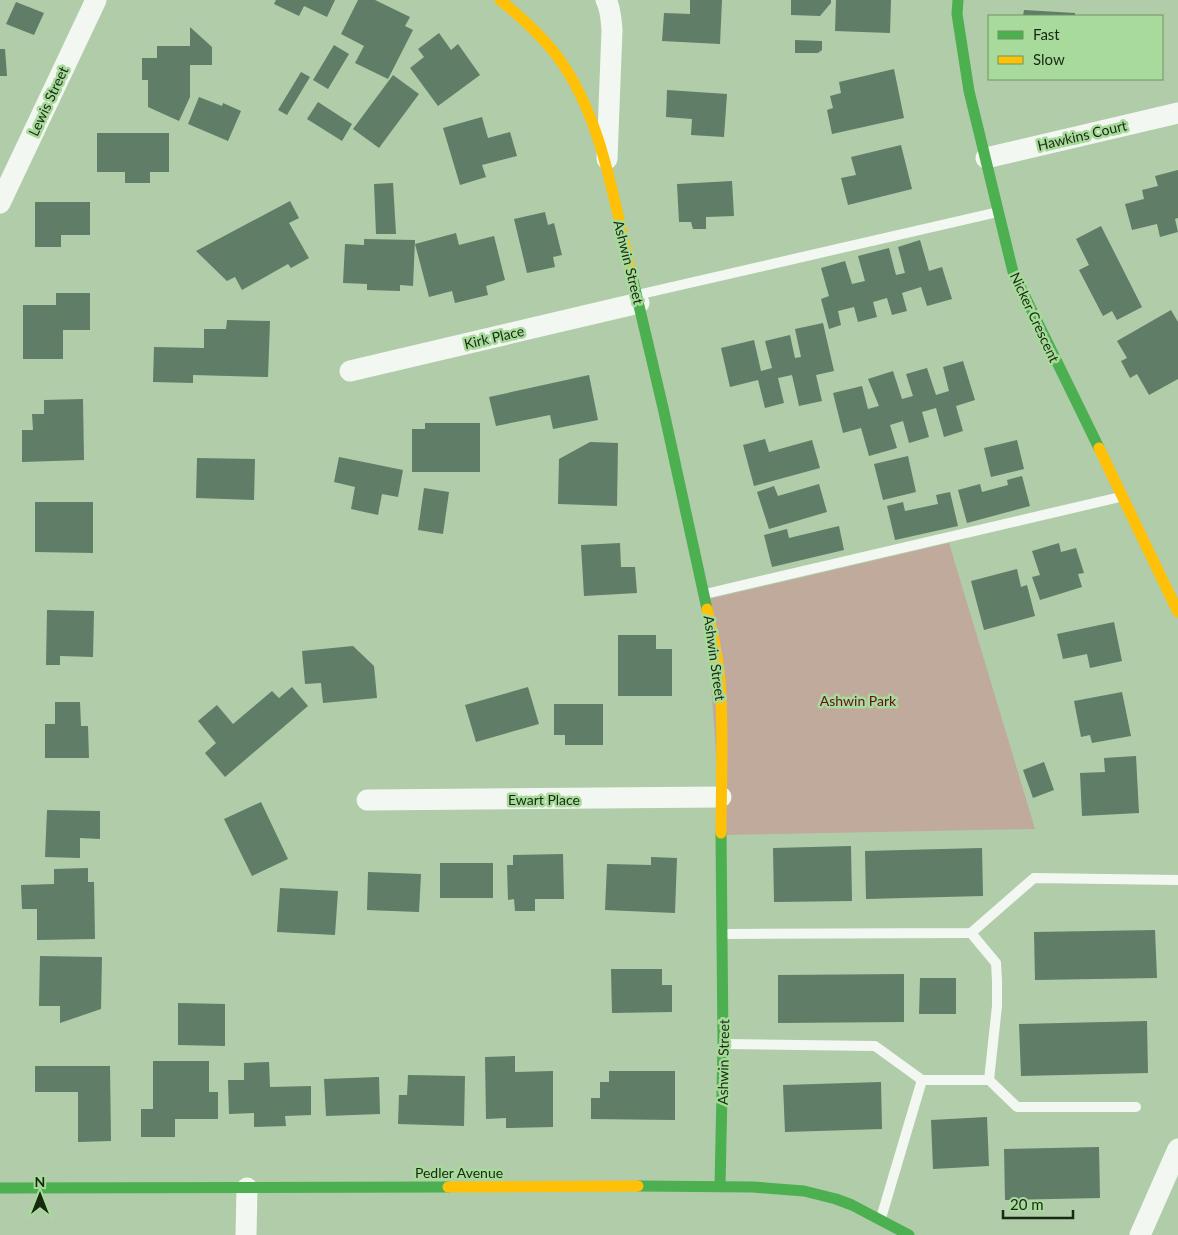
<svg xmlns="http://www.w3.org/2000/svg" width="1178" height="1235" font-family="Lato,sans-serif">
  <style>
    .green { fill: #c0aa9b }
    .building { fill: #5f7d67 }
    .lines { fill: none; stroke-linecap: round; stroke-linejoin: round }
    .lane { stroke: #f3f7f2; stroke-width: 10 }
    .street { stroke: #f3f7f2; stroke-width: 21 }
    .fast { stroke: #4caf50; stroke-width: 11 }
    .slow { stroke: #ffc107; stroke-width: 11 }
    .labels { text-anchor: middle; dominant-baseline: central; stroke-width: 5; stroke-linejoin: round; paint-order: stroke }
    .street-label { font-size: 14px; fill: #162a11; stroke: #a8da9b }
    .park-label { font-size: 14px; fill: #640d1b; stroke: #a8da9b }
  </style>
  <rect width="100%" height="100%" fill="#b0cca9"/>
  <!-- green -->
  <path class="green" d="M949,543L1035,829L722,835L705,600Z"/>
  <!-- building -->
  <g class="building">
    <path d="M276,0H335L327,17L304,6L299,16L274,4Z"/>
    <path d="M358,0H375L410,17L405,26L413,30L388,79L355,63L364,46L341,34Z"/>
    <path d="M690,0H722L720,44L662,41L664,13L690,14Z"/>
    <path d="M791,0H831V3L820,16L791,15Z"/>
    <path d="M836,0H891L890,33L835,31Z"/>
    <path d="M16,2L44,13L34,35L6,24Z"/>
    <path d="M1024,10L1075,13V16H1023Z"/>
    <path d="M190,27L212,47V65H190V97L179,121L148,107V80H142V58H157V46H190Z"/>
    <path d="M439,33L451,50L458,44L480,75L438,106L410,68L424,57L418,49Z"/>
    <path d="M795,40L822,41V50L818,53H795Z"/>
    <path d="M334,45L349,54L328,89L313,80Z"/>
    <path d="M0,49H5L7,76H0Z"/>
    <path d="M894,69L904,118L832,134L827,110L833,108L830,96L841,93L839,82Z"/>
    <path d="M301,72L310,77L287,115L278,110Z"/>
    <path d="M393,75L419,94L379,148L353,129Z"/>
    <path d="M667,90L727,94L724,137L691,135L692,119L666,117Z"/>
    <path d="M199,97L222,106L223,103L241,111L228,141L188,124Z"/>
    <path d="M318,102L352,124L342,141L307,119Z"/>
    <path d="M482,117L488,138L510,132L517,156L482,165L486,177L460,185L443,128Z"/>
    <path d="M97,133H169V172H150V183H125V172H97Z"/>
    <path d="M901,145L912,189L848,205L841,178L856,175L851,157Z"/>
    <path d="M1178,170V218L1175,219L1178,232L1160,237L1157,224L1132,230L1125,204L1144,199L1142,190L1158,186L1155,176Z"/>
    <path d="M732,181L734,216L706,217V229H693L691,222H679L677,184Z"/>
    <path d="M393,183L396,234H376L374,184Z"/>
    <path d="M290,201L299,218L289,223L309,258L291,268L288,264L242,290L235,277L227,281L196,251Z"/>
    <path d="M35,202H90V235H61V247H35Z"/>
    <path d="M545,212L548,225L554,223L562,255L553,257L555,267L527,273L514,219Z"/>
    <path d="M1101,226L1142,307L1117,320L1112,311L1103,316L1079,270L1089,265L1076,239Z"/>
    <path d="M456,233L459,245L494,236L505,280L486,286L488,295L455,303L452,291L429,297L415,244Z"/>
    <path d="M364,239L415,240L413,286L400,285V291L367,290V284L343,283L345,244L364,245Z"/>
    <path d="M920,240L929,271L942,267L952,299L927,306L921,287L902,293L907,311L892,315L887,298L873,302L877,317L858,322L854,307L838,311L841,325L829,329L821,299L829,296L821,268L845,261L852,284L865,281L858,256L889,248L896,275L905,273L898,247Z"/>
    <path d="M56,293H90V330H63V359H23V305H56Z"/>
    <path d="M1171,310L1178,322V379L1149,395L1137,374L1130,378L1121,361L1127,358L1117,341Z"/>
    <path d="M227,320L270,321L268,377L193,375V383L153,382L154,347L204,348V329H226Z"/>
    <path d="M823,323L834,371L816,375L822,401L799,406L792,375L778,378L784,403L765,408L758,380L730,387L721,348L754,340L761,371L772,368L765,341L790,335L795,358L801,357L795,329Z"/>
    <path d="M963,361L975,400L956,406L963,431L944,437L936,408L922,412L929,437L909,443L903,421L890,425L897,448L869,456L861,428L843,433L833,393L862,386L868,409L879,406L868,379L893,371L902,399L913,396L906,374L927,368L936,395L949,391L943,367Z"/>
    <path d="M589,375L598,420L553,429L550,415L496,426L489,397Z"/>
    <path d="M83,399L84,460L22,462V430H33L32,414H44V400Z"/>
    <path d="M425,423H480V472H412V429H425Z"/>
    <path d="M765,439L769,452L812,440L820,468L754,486L743,445Z"/>
    <path d="M1017,440L1024,469L991,477L984,448Z"/>
    <path d="M590,442L618,443L617,506L558,504L559,459Z"/>
    <path d="M908,456L916,492L883,500L874,464Z"/>
    <path d="M339,457L403,470L398,497L382,494L378,515L351,509L355,487L334,482Z"/>
    <path d="M197,458L255,459L254,500L196,498Z"/>
    <path d="M1022,476L1030,506L967,523L958,490L980,484L982,492L1008,485L1007,480Z"/>
    <path d="M819,484L827,512L769,529L757,492L774,486L778,496Z"/>
    <path d="M424,488L449,492L443,534L418,530Z"/>
    <path d="M950,492L958,526L895,540L887,506L903,502L905,511L938,504L936,495Z"/>
    <path d="M35,502H93V553L35,552Z"/>
    <path d="M839,526L844,550L772,567L764,535L787,529L789,538Z"/>
    <path d="M620,543L621,567H635L637,593L584,596L581,545Z"/>
    <path d="M1059,543L1061,552L1076,548L1084,573L1078,574L1082,587L1040,600L1032,577L1040,575L1032,551Z"/>
    <path d="M1017,569L1021,587L1027,585L1035,616L984,630L971,581Z"/>
    <path d="M47,610L94,611L93,657L60,656V665H46Z"/>
    <path d="M1114,622L1122,661L1090,668L1087,654L1063,659L1057,634Z"/>
    <path d="M618,635H656V649H672V696H618Z"/>
    <path d="M353,646L374,666L377,698L323,703L321,683L305,684L302,651Z"/>
    <path d="M292,687L308,706L225,777L205,753L216,743L198,721L217,705L233,724L272,691L279,698Z"/>
    <path d="M528,687L539,724L476,742L465,705Z"/>
    <path d="M1122,692L1131,736L1092,743L1090,735L1081,737L1074,701Z"/>
    <path d="M55,702H80L81,726H88L89,758H45V724H55Z"/>
    <path d="M554,704H603V745H565V735H554Z"/>
    <path d="M1136,756L1139,813L1082,816L1080,773L1105,772L1104,758Z"/>
    <path d="M1044,762L1054,790L1033,798L1023,770Z"/>
    <path d="M261,802L288,859L252,876L224,819Z"/>
    <path d="M47,810L100,811V839L80,838V858L45,857Z"/>
    <path d="M851,846L852,901L774,902L773,848Z"/>
    <path d="M982,848L983,896L866,899L865,851Z"/>
    <path d="M563,854L564,899H535V911H515L514,899L508,900L507,865H513V855Z"/>
    <path d="M651,857L677,858L675,913L605,910L607,864L651,865Z"/>
    <rect x="440" y="863" width="53" height="35"/>
    <path d="M88,868V882H94L95,939L37,940V909H22L21,885L54,884V869Z"/>
    <path d="M368,872L421,874L419,912L367,910Z"/>
    <path d="M280,888L338,891L335,935L277,932Z"/>
    <path d="M1155,930L1157,978L1035,980L1034,932Z"/>
    <path d="M40,956L102,957L101,1009L60,1023V1006H39Z"/>
    <path d="M611,969H662V985H672V1012L612,1013Z"/>
    <path d="M904,974V1022L778,1023V975Z"/>
    <path d="M920,978H956V1014H919Z"/>
    <path d="M178,1003L225,1004V1046L178,1045Z"/>
    <path d="M1147,1021L1148,1073L1021,1076L1019,1024Z"/>
    <path d="M515,1056V1072L553,1071V1127L506,1128V1118L486,1119L485,1057Z"/>
    <path d="M153,1061H209V1092H218V1119H175V1137H141V1109H153Z"/>
    <path d="M269,1062L270,1087L311,1086V1115L285,1116L286,1126L254,1127V1113L229,1114L228,1080H244V1063Z"/>
    <path d="M35,1066H110L111,1141L78,1142V1092H35Z"/>
    <path d="M609,1071H675V1120L591,1119V1098H600V1082H609Z"/>
    <path d="M408,1075L465,1076L464,1126L398,1124L399,1095H407Z"/>
    <path d="M379,1077L380,1114L326,1116L324,1079Z"/>
    <path d="M881,1082L882,1129L785,1132L783,1085Z"/>
    <path d="M987,1117L989,1166L933,1169L931,1120Z"/>
    <path d="M1099,1147L1100,1198L1005,1200L1004,1149Z"/>
  </g>
  <g class="lines">
    <!-- lane -->
    <g class="lane">
      <path d="M637,295L998,212"/>
      <path d="M705,594L1120,497"/>
      <path d="M971,933L996,963L997,981V1006L989,1080"/>
      <path d="M724,934L971,933L1034,878L1178,880"/>
      <path d="M724,1044L875,1046L922,1080H989L1017,1107H1136"/>
      <path d="M881,1218L922,1080"/>
    </g>
    <!-- street -->
    <g class="street">
      <path d="M606,0C611,9 611,20 612,30L607,159"/>
      <path d="M986,158L1178,113"/>
      <path d="M0,203L96,0"/>
      <path d="M350,371L639,303"/>
      <path d="M367,800L721,797"/>
      <path d="M246,1235L247,1188"/>
      <path d="M1140,1235L1178,1149"/>
    </g>
    <!-- fast -->
    <g class="fast">
      <path d="M958,0L957,14L969,91L1013,272L1099,448"/>
      <path d="M632,276L664,412L707,609"/>
      <path d="M638,1186L753,1187L804,1191L836,1199L852,1205L909,1235"/>
      <path d="M720,1186L723,1044L721,833"/>
      <path d="M0,1188L448,1187"/>
    </g>
    <!-- slow -->
    <g class="slow">
      <path d="M500,0C521,17 541,35 557,56C603,117 614,204 632,276"/>
      <path d="M1099,448L1178,612"/>
      <path d="M707,609C713,633 718,656 720,680C724,731 721,782 721,833"/>
      <path d="M448,1187L638,1186"/>
    </g>
  </g>
  <g class="labels">
    <!-- street labels -->
    <g class="street-label">
      <text transform="translate(48 101) rotate(-65)">Lewis Street</text>
      <text transform="translate(1082 135) rotate(-13)">Hawkins Court</text>
      <text transform="translate(629 262) rotate(76)">Ashwin Street</text>
      <text transform="translate(1035 317) rotate(65)">Nicker Crescent</text>
      <text transform="translate(494 337) rotate(-13)">Kirk Place</text>
      <text transform="translate(715 658) rotate(82)">Ashwin Street</text>
      <text x="544" y="799">Ewart Place</text>
      <text transform="translate(723 1062) rotate(-89)">Ashwin Street</text>
      <text x="459" y="1172">Pedler Avenue</text>
    </g>
    <!-- park labels -->
    <g class="park-label">
      <text x="858" y="700">Ashwin Park</text>
    </g>
  </g>
  <!-- legend -->
  <rect x="988" y="15" width="175" height="65" fill="#a8da9b" stroke="#6e9464"/>
  <rect x="998" y="31" width="25" height="8" fill="#4caf50" stroke="#6e9464"/>
  <text x="1033" y="40" font-size="15" fill="#162a11">Fast</text>
  <rect x="998" y="56" width="25" height="8" fill="#ffc107" stroke="#6e9464"/>
  <text x="1033" y="65" font-size="15" fill="#162a11">Slow</text>
  <!-- north arrow -->
  <g transform="translate(40 1195)" stroke="#a8da9b" stroke-width="4" paint-order="stroke">
  <path d="M0-4L9 19L0 12L-9 19Z" fill="#162a11"/>
  <text y="-8" font-size="14" font-weight="bold" text-anchor="middle" fill="#162a11">N</text>
  </g>
  <!-- scale -->
  <path d="M1003 1210v8h70v-8" fill="none" stroke="#162a11" stroke-width="2.5"/>
  <text x="1010" y="1210" font-size="15" fill="#162a11" stroke="#a8da9b" stroke-width="4" paint-order="stroke">20 m</text>
</svg>
